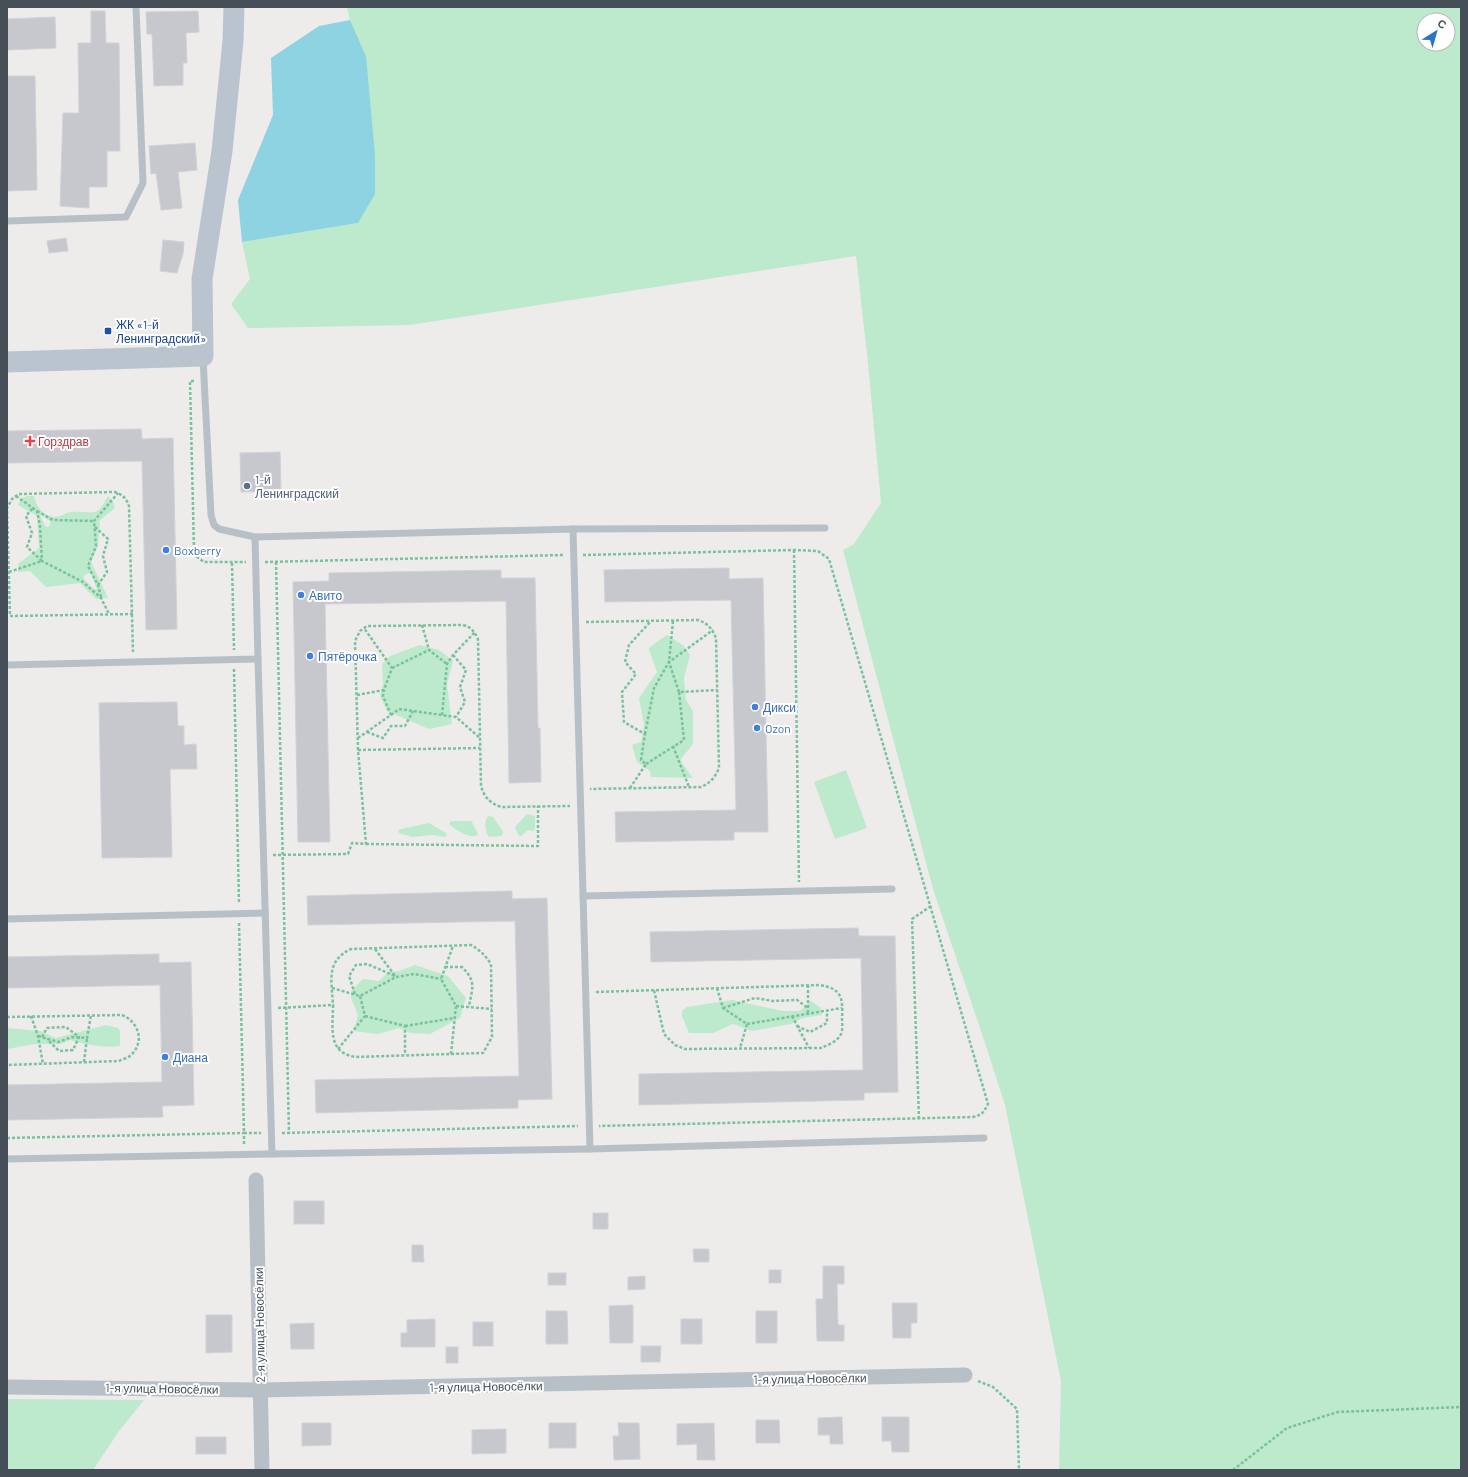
<svg xmlns="http://www.w3.org/2000/svg" width="1468" height="1477" font-family="Barlow,sans-serif">
  <style>
    .green { fill: #bde9cc; fill-rule: evenodd }
    .water { fill: #8ed3e2 }
    .building { fill: #c6c8ce; stroke: #d0d2d7 }
    .lines { fill: none; stroke-linecap: round; stroke-linejoin: round }
    .path { stroke: #78c39c; stroke-width: 2.5; stroke-dasharray: 3 2; stroke-linecap: butt }
    .lane { stroke: #b8c0c7; stroke-width: 7 }
    .street { stroke: #b8c0c7; stroke-width: 15 }
    .secondary { stroke: #bac4ce; stroke-width: 21 }
    .transit-dot { fill: #1a4fb4; stroke: #fff; stroke-width: 1.5 }
    .health-dot { fill: #e0444e; stroke: #fff; stroke-width: 1.5 }
    .service-dot { fill: #5c6f8a; stroke: #fff; stroke-width: 1.5 }
    .shop-dot { fill: #3f7fe0; stroke: #fff; stroke-width: 1.5 }
    .labels { text-anchor: middle; dominant-baseline: central; stroke-width: 4; stroke-linejoin: round; paint-order: stroke }
    .transit-label { font-size: 12px; fill: #164399; stroke: #fff; text-anchor: start }
    .health-label { font-size: 12px; fill: #be3a42; stroke: #fff; text-anchor: start }
    .service-label { font-size: 12px; fill: #4e5e75; stroke: #fff; text-anchor: start }
    .shop-label { font-size: 12px; fill: #366cbe; stroke: #fff; text-anchor: start }
    .street-label { font-size: 12px; fill: #464f57; stroke: #fff }
  </style>
  <rect width="100%" height="100%" fill="#eeebeb"/>
  <!-- green -->
  <g class="green">
    <path d="M347,7H1461V1470H1059L1061,1381L1005,1105L985,1043L933,889L843,550L854,544L881,503L868,363L856,256L410,325L248,328L231,304L250,279L242,242L358,223L366,56L350,20ZM1424,20H1448V44H1424Z"/>
    <path d="M27,496H34C36,506 43,517 55,517C61,517 66,512 72,512C79,511 91,514 97,511C102,509 105,500 108,496L113,502L115,508L100,520L98,546L91,562L108,598L96,599L80,583L46,587L30,571L18,572V564L39,548L37,516L18,505L22,498ZM40,515H41L50,521V525L48,527L45,526ZM88,573L91,574L97,589H94L84,579V576Z"/>
    <path d="M667,635L684,646L690,655L684,678L686,700L693,711V744L681,759L682,763L693,778L651,777L650,771L637,762L632,745L641,742L644,725L639,698L657,672L649,650L650,647Z"/>
    <path d="M420,645L439,650L453,661L447,684L452,724L429,729L387,711L380,696L383,683L382,664L390,656Z"/>
    <path d="M846,770L867,828L835,839L814,782Z"/>
    <path d="M527,814L535,816V829L533,831L528,830L521,836H519L515,828L516,826Z"/>
    <path d="M488,816L493,817L502,830L503,833L501,836L489,837C485,832 484,821 488,816Z"/>
    <path d="M451,821H471L472,822L478,834C472,841 454,829 449,824Z"/>
    <path d="M429,823L446,833L447,835L445,837L433,835L412,837L399,833L398,831L401,829Z"/>
    <path d="M415,965L448,976L466,998L460,1018L430,1034L410,1033L399,1028L378,1034L354,1031L358,1015L351,998V991L363,979L379,981L388,972L399,971Z"/>
    <path d="M732,1000L783,1011H800L811,1001L821,1008L822,1015L802,1018L791,1024L752,1031L733,1024L713,1033H689L682,1016V1011L687,1007Z"/>
    <path d="M106,1025L118,1028L120,1031V1046C103,1048 87,1045 70,1040L61,1044H35L7,1049V1028L40,1031L56,1038Z"/>
    <path d="M7,1399L144,1400L119,1431L93,1470H7Z"/>
  </g>
  <!-- water -->
  <path class="water" d="M350,20L366,56L375,155V194L358,223L242,242L238,200L273,115L271,58L319,26Z"/>
  <!-- building -->
  <g class="building">
    <path d="M91,11H105L106,43H119L120,151H107V187H89V208L60,206L63,113H79L78,43H91Z"/>
    <path d="M198,11L199,32L186,33L187,63H183V85L154,86L152,34H147L146,12Z"/>
    <path d="M55,17L56,48L7,50V19Z"/>
    <path d="M7,76H35L37,190L7,191Z"/>
    <path d="M195,143L197,170L178,172L182,208L161,210L156,173L151,174L149,146Z"/>
    <path d="M66,238L68,251L49,253L47,241Z"/>
    <path d="M163,240L184,242L183,254L177,273L160,271Z"/>
    <path d="M141,429L142,439L173,438L177,629L146,630L142,461L7,463V431Z"/>
    <path d="M280,452L281,491L241,492L240,453Z"/>
    <path d="M729,568V579L763,578L768,832H734V840L616,842L615,812L736,810L731,600L605,602L604,570Z"/>
    <path d="M501,570V578H535L538,728H540L541,782L509,783L506,601L325,604L330,842H298L293,582L329,581V573Z"/>
    <path d="M177,702L178,726H184V745L196,744L197,769H170L172,857L102,858L99,703Z"/>
    <path d="M512,891V899L547,898L552,1099L518,1100V1108L316,1113L315,1080L519,1076L515,921L308,925L307,896Z"/>
    <path d="M858,928L859,936H895L898,1092L864,1093V1100L639,1105V1074L863,1070L861,958L651,962L650,932Z"/>
    <path d="M159,954V963L191,962L194,1105L162,1106L163,1117L7,1120V1085L162,1082L160,985L7,988V957Z"/>
    <rect x="294" y="1201" width="30" height="23"/>
    <rect x="593" y="1213" width="15" height="16"/>
    <path d="M412,1245H423L424,1262H412Z"/>
    <path d="M693,1249H709V1262H694Z"/>
    <path d="M823,1266H844V1284H837L838,1325H844V1341H817L816,1299H823Z"/>
    <rect x="769" y="1270" width="12" height="13"/>
    <rect x="548" y="1273" width="18" height="12"/>
    <path d="M645,1276V1289L628,1290V1277Z"/>
    <path d="M892,1303H917V1323H911V1338H893Z"/>
    <path d="M633,1305V1343H610L609,1306Z"/>
    <path d="M546,1311H567L568,1344H546Z"/>
    <rect x="756" y="1311" width="21" height="32"/>
    <path d="M206,1315H232V1352L206,1353Z"/>
    <path d="M435,1319V1347H401V1333H407V1320Z"/>
    <rect x="681" y="1319" width="21" height="25"/>
    <rect x="473" y="1322" width="20" height="24"/>
    <path d="M314,1323V1349H291L290,1324Z"/>
    <path d="M641,1346H661L660,1362H641Z"/>
    <rect x="446" y="1347" width="12" height="16"/>
    <path d="M842,1417L843,1444H830V1435H818V1418Z"/>
    <path d="M882,1417H909V1452H892L891,1441H882Z"/>
    <path d="M756,1420H779L780,1443H756Z"/>
    <path d="M302,1423H331V1445L302,1446Z"/>
    <rect x="549" y="1423" width="27" height="25"/>
    <path d="M618,1423H639L640,1459L614,1460L613,1436H619Z"/>
    <path d="M714,1423L715,1460H697V1444L677,1445V1424Z"/>
    <path d="M506,1429V1453L472,1454V1430Z"/>
    <rect x="196" y="1437" width="30" height="17"/>
  </g>
  <g class="lines">
    <!-- path -->
    <g class="path">
      <path d="M194,381H190L194,550L196,556L204,562H246"/>
      <path d="M16,496L37,511L40,526L42,561L83,582L101,598L109,614"/>
      <path d="M37,511L53,520L94,521"/>
      <path d="M95,527L108,539L103,556L107,572L98,585"/>
      <path d="M794,550L799,882"/>
      <path d="M583,555L794,550L818,551L829,559L988,1104C984,1112 982,1115 973,1117L599,1126"/>
      <path d="M265,562L564,555"/>
      <path d="M276,562L289,1133"/>
      <path d="M232,563L234,650"/>
      <path d="M9,572L42,561L27,547L32,533L26,516L33,508"/>
      <path d="M101,597L98,585L88,566L96,546L94,521L118,493"/>
      <path d="M133,614L10,616L7,508L12,499L19,494L115,492C123,495 126,498 129,506L133,652"/>
      <path d="M586,622L698,620C707,623 712,628 716,638L719,768C715,778 710,783 701,787L590,789"/>
      <path d="M422,625L429,650"/>
      <path d="M453,655L466,670L460,687L465,702L456,717"/>
      <path d="M392,668L429,650L447,664"/>
      <path d="M234,669L239,904"/>
      <path d="M679,692L669,662L713,630"/>
      <path d="M357,695L384,690L392,668L364,628"/>
      <path d="M391,715L399,709L456,717L480,738"/>
      <path d="M442,715L447,664L453,655L475,632"/>
      <path d="M367,732L383,738L391,726H405L413,711"/>
      <path d="M645,734L654,688L669,662L673,621"/>
      <path d="M358,738L391,715L383,696L384,690"/>
      <path d="M673,746L689,787"/>
      <path d="M358,750L480,748"/>
      <path d="M646,764L684,740L679,692L717,690"/>
      <path d="M630,788L646,764L641,760L645,734L624,722L622,692L636,674L625,662L629,645L651,621"/>
      <path d="M366,844L538,846V806"/>
      <path d="M273,855L348,854L352,843L366,844L358,750L355,641L360,631L367,626L463,625C471,627 474,631 478,639L481,786C484,797 490,803 501,807L570,806"/>
      <path d="M239,923L244,1133H261"/>
      <path d="M375,949L396,977L414,974L441,979"/>
      <path d="M445,967H462C477,982 472,988 469,1007"/>
      <path d="M808,985V1014"/>
      <path d="M332,988L360,996L396,977"/>
      <path d="M717,988L723,1008L747,1024L740,1048"/>
      <path d="M596,992L820,985C842,989 843,998 842,1018C842,1022 843,1030 841,1034C838,1041 828,1045 821,1048L685,1049L675,1045L664,1034L654,990"/>
      <path d="M355,994L349,976L356,965L367,964L395,976"/>
      <path d="M456,1006L492,1009"/>
      <path d="M278,1008L333,1005C333,1028 327,1052 355,1057L483,1053L492,1037L491,964C485,955 480,950 471,945L351,949C325,961 332,982 333,1005"/>
      <path d="M723,1008L755,998L773,1001L797,1000L808,1008"/>
      <path d="M31,1016L38,1036L43,1064"/>
      <path d="M365,1016L405,1026V1055"/>
      <path d="M792,1016L809,1048"/>
      <path d="M7,1017L122,1015C139,1022 145,1042 131,1055C128,1058 123,1059 119,1061L7,1065"/>
      <path d="M747,1024L842,1008"/>
      <path d="M405,1026L454,1018"/>
      <path d="M797,1026L810,1032L827,1023V1011"/>
      <path d="M38,1036L58,1042L72,1037L87,1038L91,1015"/>
      <path d="M42,1037L47,1028L66,1027L79,1037L73,1050L59,1051L47,1039"/>
      <path d="M338,1049L365,1016L360,996"/>
      <path d="M451,1054L456,1006L441,979L453,946"/>
      <path d="M84,1062L87,1038"/>
      <path d="M919,1119L912,919L931,906"/>
      <path d="M282,1133L578,1126"/>
      <path d="M7,1138L244,1133V1144"/>
      <path d="M978,1381L993,1387L1017,1409L1019,1470"/>
      <path d="M1233,1470L1287,1428L1338,1412L1461,1407"/>
    </g>
    <!-- lane -->
    <g class="lane">
      <path d="M7,221L126,217L143,183L136,7"/>
      <path d="M203,358L211,515L214,525L219,529L255,537"/>
      <path d="M573,529L825,528"/>
      <path d="M258,659L272,1154"/>
      <path d="M7,665L258,659L255,537L573,529L590,1149L984,1138"/>
      <path d="M583,896L892,889"/>
      <path d="M7,919L265,913"/>
      <path d="M7,1159L272,1154L590,1149"/>
    </g>
    <!-- street -->
    <g class="street">
      <path d="M256,1180L262,1470"/>
      <path d="M7,1387L260,1390L965,1375"/>
    </g>
    <!-- secondary -->
    <path class="secondary" d="M7,362L203,356L202,279L222,151L233,41L234,7"/>
  </g>
  <!-- markers -->
  <rect class="transit-dot" x="104" y="327" width="8" height="8" rx="2"/>
  <path class="health-dot" d="M28 435h4v4h4v4h-4v4h-4v-4h-4v-4h4z"/>
  <circle class="service-dot" cx="247" cy="486" r="4"/>
  <g class="shop-dot">
    <circle cx="166" cy="550" r="4"/>
    <circle cx="301" cy="595" r="4"/>
    <circle cx="310" cy="656" r="4"/>
    <circle cx="755" cy="707" r="4"/>
    <circle cx="757" cy="728" r="4"/>
    <circle cx="165" cy="1057" r="4"/>
  </g>
  <g class="labels">
    <!-- transit labels -->
    <g class="transit-label">
      <text x="116" y="324">ЖК «1-й<tspan x="116" dy="14">Ленинградский»</tspan></text>
    </g>
    <!-- health labels -->
    <g class="health-label">
      <text x="38" y="441">Горздрав</text>
    </g>
    <!-- service labels -->
    <g class="service-label">
      <text x="255" y="479">1-й<tspan x="255" dy="14">Ленинградский</tspan></text>
    </g>
    <!-- shop labels -->
    <g class="shop-label">
      <text x="174" y="550">Boxberry</text>
      <text x="309" y="595">Авито</text>
      <text x="318" y="656">Пятёрочка</text>
      <text x="763" y="707">Дикси</text>
      <text x="765" y="728">Ozon</text>
      <text x="173" y="1057">Диана</text>
    </g>
    <!-- street labels -->
    <g class="street-label">
      <text transform="translate(259 1325) rotate(-91)">2-я улица Новосёлки</text>
      <text transform="translate(810 1378) rotate(-1)">1-я улица Новосёлки</text>
      <text transform="translate(486 1386) rotate(-1)">1-я улица Новосёлки</text>
      <text transform="translate(162 1388) rotate(1)">1-я улица Новосёлки</text>
    </g>
  </g>
  <!-- border -->
  <rect width="1468" height="1477" fill="none" stroke="#464f57" stroke-width="16"/>
  <!-- north arrow -->
  <g transform="translate(1436 32) rotate(37)"><circle r="19" fill="#ffffff" stroke="#b5b9bc"/>
  <path d="M0-3L7 15L0 10L-7 15Z" fill="#2a74ca"/>
  <text y="-6" font-size="11" font-weight="bold" text-anchor="middle" fill="#464f57">С</text>
  </g>
</svg>
